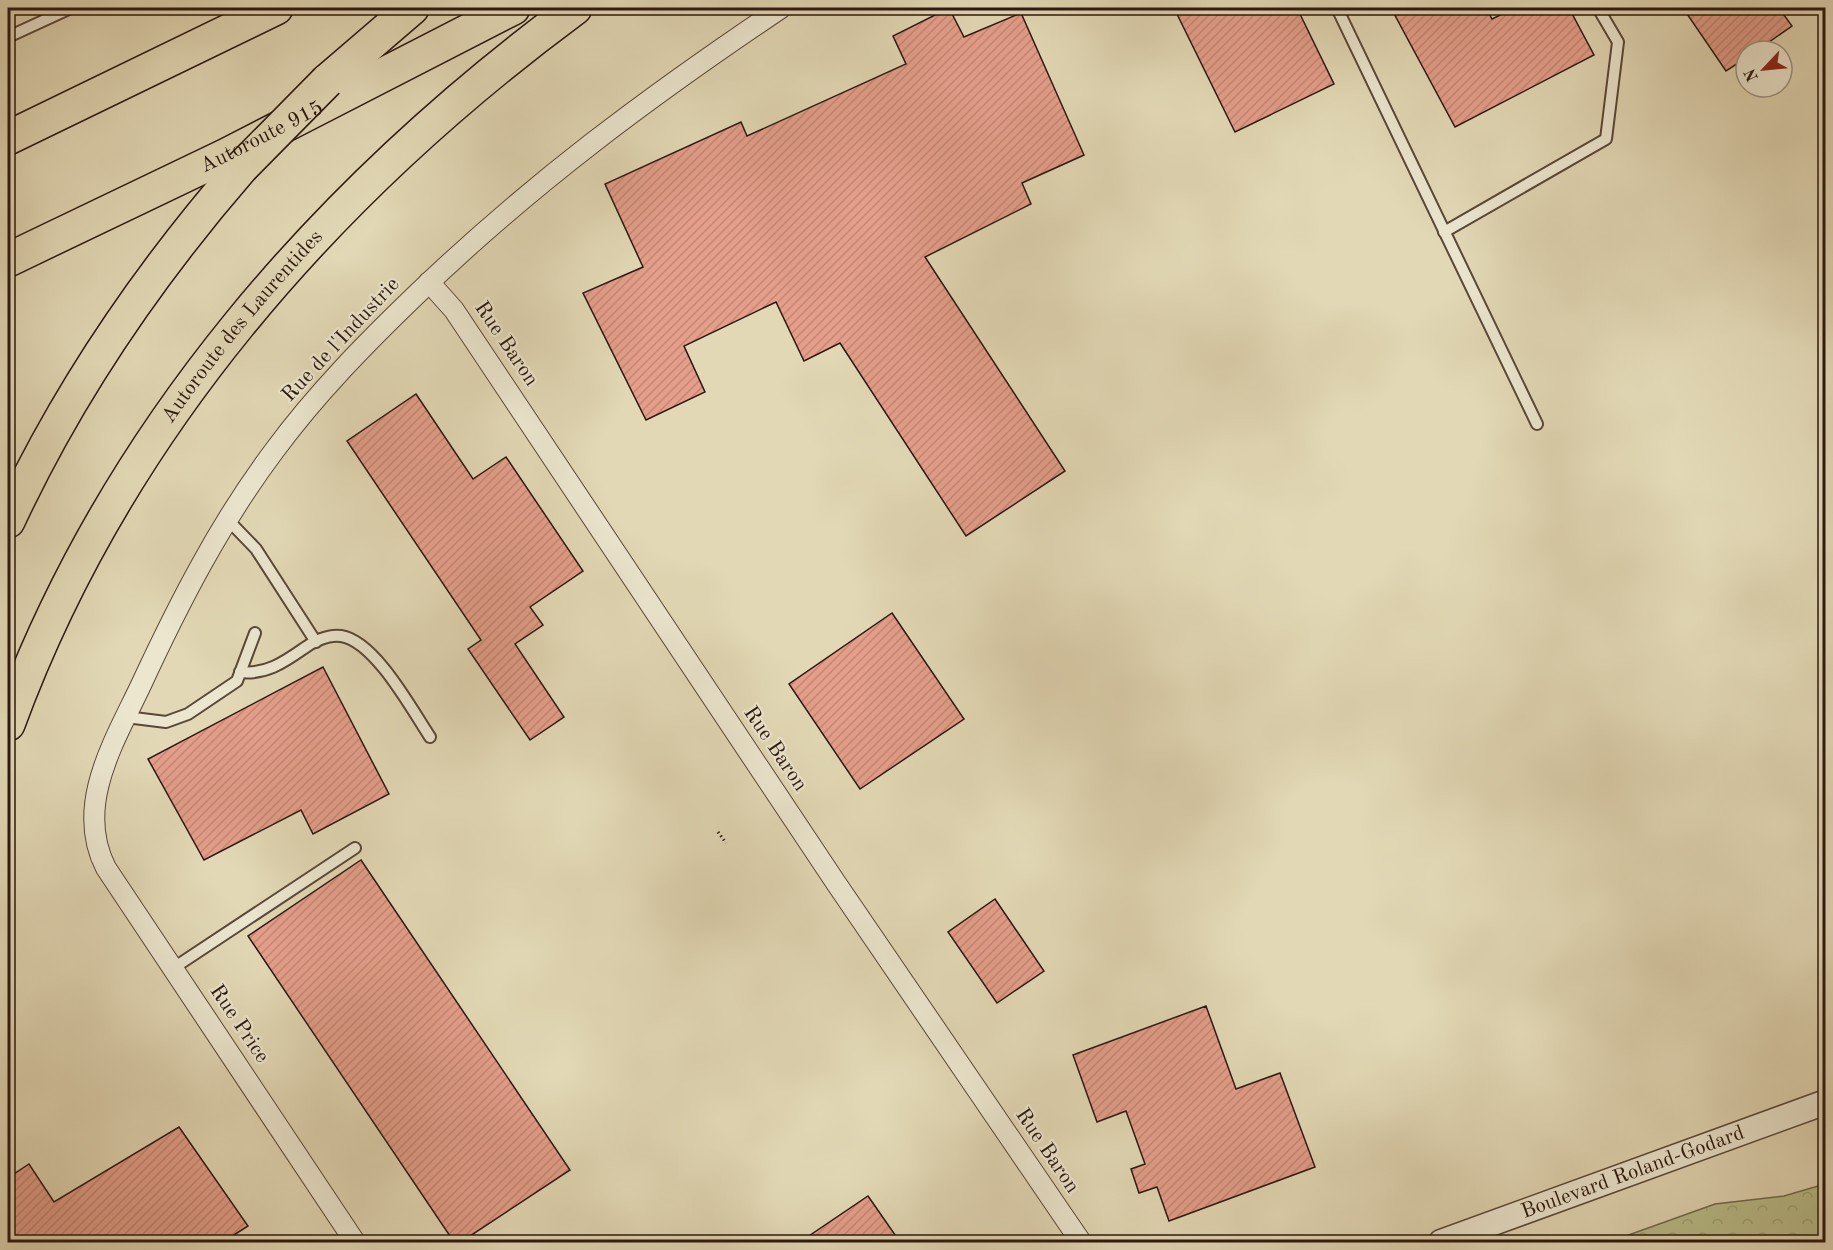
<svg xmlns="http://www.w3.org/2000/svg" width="1833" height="1250" font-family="'Old Standard TT',serif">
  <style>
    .forest { fill: url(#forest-crowns); stroke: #726a4c; stroke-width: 1.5 }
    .building { fill: url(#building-hatch); stroke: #2b170f; stroke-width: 1.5 }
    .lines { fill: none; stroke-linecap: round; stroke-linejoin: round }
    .service-casing { stroke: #594738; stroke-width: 14 }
    .minor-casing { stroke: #594738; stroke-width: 22 }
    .tertiary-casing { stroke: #594738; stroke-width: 27 }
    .motorway-casing { stroke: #2b170f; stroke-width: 36 }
    .path { stroke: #2b170f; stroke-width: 3; stroke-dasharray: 1.5 3; stroke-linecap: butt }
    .service { stroke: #ece6cf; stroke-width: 10 }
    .minor { stroke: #ece6cf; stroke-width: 20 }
    .tertiary { stroke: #ece6cf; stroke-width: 24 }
    .motorway { stroke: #e2d8b5; stroke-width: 33 }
    .motorway-bridge-casing { stroke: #2b170f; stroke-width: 36; stroke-linecap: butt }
    .motorway-bridge { stroke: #e2d8b5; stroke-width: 33 }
    .labels { text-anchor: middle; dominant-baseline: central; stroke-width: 4.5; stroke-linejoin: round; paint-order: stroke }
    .street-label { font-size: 21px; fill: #2b170f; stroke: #ece6cf }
  </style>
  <defs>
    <pattern id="forest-crowns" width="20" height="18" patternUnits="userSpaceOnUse" patternTransform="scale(1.5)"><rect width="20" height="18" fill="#b9bd8a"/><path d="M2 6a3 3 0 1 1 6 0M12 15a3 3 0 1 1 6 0" fill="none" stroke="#9fa276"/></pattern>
    <pattern id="building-hatch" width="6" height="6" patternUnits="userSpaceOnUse" patternTransform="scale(1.5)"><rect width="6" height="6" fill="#e49e8a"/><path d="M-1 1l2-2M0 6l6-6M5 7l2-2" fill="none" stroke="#c48776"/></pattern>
  </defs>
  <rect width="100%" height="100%" fill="#e2d8b5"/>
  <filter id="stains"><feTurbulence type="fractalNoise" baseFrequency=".00333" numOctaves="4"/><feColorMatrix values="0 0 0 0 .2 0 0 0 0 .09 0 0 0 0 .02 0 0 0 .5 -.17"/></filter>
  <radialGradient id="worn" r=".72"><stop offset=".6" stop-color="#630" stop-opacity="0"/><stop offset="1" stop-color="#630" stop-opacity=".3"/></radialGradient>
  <!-- forest -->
  <path class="forest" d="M1825,1184V1242H1609L1715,1204L1784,1196Z"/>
  <!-- building -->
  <g class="building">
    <path d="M949,8L964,37L1021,13L1084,155L1022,183L1031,204L925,257L1065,471L966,536L840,343L804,361L776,302L684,346L705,392L646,420L583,293L643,267L605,184L741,122L747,136L906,64L893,36Z"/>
    <path d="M1174,8H1297L1334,84L1235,132Z"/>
    <path d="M1391,8H1486L1492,19L1515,8H1569L1594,55L1455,127Z"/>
    <path d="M1683,8H1779L1792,26L1756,51H1746V58L1726,71Z"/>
    <path d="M416,394L473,479L506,457L583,571L530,607L543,625L515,644L564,717L530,740L468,649L481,640L347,441Z"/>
    <path d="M892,613L964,719L860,789L789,684Z"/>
    <path d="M323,667L389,794L313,834L301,810L204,860L148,759Z"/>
    <path d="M361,860L570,1170L461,1242H454L248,936Z"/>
    <path d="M995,899L1044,971L997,1003L948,932Z"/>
    <path d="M1206,1006L1236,1089L1280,1073L1315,1167L1169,1221L1157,1187L1139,1193L1131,1169L1145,1164L1126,1111L1097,1122L1073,1055Z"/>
    <path d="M179,1127L248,1226L223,1242H8V1178L29,1164L54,1202Z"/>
    <path d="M868,1196L900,1242H800Z"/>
  </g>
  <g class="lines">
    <!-- service casing -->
    <g class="service-casing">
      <g id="service">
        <path d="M1337,8L1537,424"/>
        <path d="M8,37L71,8"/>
        <path d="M1444,232L1606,139L1618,42L1598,8"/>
        <path d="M228,520L256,549L316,642"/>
        <path d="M240,672C265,675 283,663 303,649C312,642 328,634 341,636C375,641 412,710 430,737"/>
        <path d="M126,717L166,722L188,714L237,681L255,633"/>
        <path d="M172,969L355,848"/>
      </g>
    </g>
    <!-- minor casing -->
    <g class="minor-casing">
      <g id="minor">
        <path d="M429,282L454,310L836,883L1081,1242"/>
        <path d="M355,1242L106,868C74,806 114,742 141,685C179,603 220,523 274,451C316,394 366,343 417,294C531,184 650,96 781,8"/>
      </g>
    </g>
    <!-- tertiary casing -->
    <g class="tertiary-casing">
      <g id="tertiary">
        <path id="s1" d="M1441,1242L1826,1102"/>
      </g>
    </g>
    <!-- motorway casing -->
    <g class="motorway-casing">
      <g id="motorway">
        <path d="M327,81L412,8"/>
        <path d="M8,138L276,8"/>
        <path id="s2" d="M8,260L225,156L513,8"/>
        <path d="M8,521C68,392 149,274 242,167"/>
        <path id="s3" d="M8,724C116,430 326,192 575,8"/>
      </g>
    </g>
    <!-- path -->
    <path class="path" d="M718,832L726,843"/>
    <!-- service -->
    <use href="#service" class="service"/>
    <!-- minor -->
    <use href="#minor" class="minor"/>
    <!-- tertiary -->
    <use href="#tertiary" class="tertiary"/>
    <!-- motorway -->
    <use href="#motorway" class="motorway"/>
    <!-- motorway-bridge casing -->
    <g class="motorway-bridge-casing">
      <path id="motorway-bridge" d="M242,167L327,81"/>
    </g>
    <!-- motorway-bridge -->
    <use href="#motorway-bridge" class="motorway-bridge"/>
  </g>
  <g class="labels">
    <!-- street labels -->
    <g class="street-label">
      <text stroke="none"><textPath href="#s2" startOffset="282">Autoroute 915</textPath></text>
      <text stroke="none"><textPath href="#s3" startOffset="464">Autoroute des Laurentides</textPath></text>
      <text transform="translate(341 340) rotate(-47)">Rue de l'Industrie</text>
      <text transform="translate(506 344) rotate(56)">Rue Baron</text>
      <text transform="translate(775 749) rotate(56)">Rue Baron</text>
      <text transform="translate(239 1024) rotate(56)">Rue Price</text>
      <text transform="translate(1047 1151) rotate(56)">Rue Baron</text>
      <text stroke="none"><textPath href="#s1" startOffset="204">Boulevard Roland-Godard</textPath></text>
    </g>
  </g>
  <!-- margin -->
  <rect width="1833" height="1250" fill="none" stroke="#e2d8b5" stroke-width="30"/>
  <rect x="9" y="9" width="1815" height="1232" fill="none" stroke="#2b170f" stroke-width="3"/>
  <rect x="15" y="15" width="1803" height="1220" fill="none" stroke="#2b170f" stroke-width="1.5"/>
  <!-- north arrow -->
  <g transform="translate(1764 69) rotate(244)"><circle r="28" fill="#ece6cf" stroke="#9f9382" stroke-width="1.5"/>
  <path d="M0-4.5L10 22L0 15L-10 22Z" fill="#8f2418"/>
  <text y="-9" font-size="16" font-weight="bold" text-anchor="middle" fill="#2b170f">N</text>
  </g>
  <rect width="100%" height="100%" filter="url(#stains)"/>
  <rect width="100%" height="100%" fill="url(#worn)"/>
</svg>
